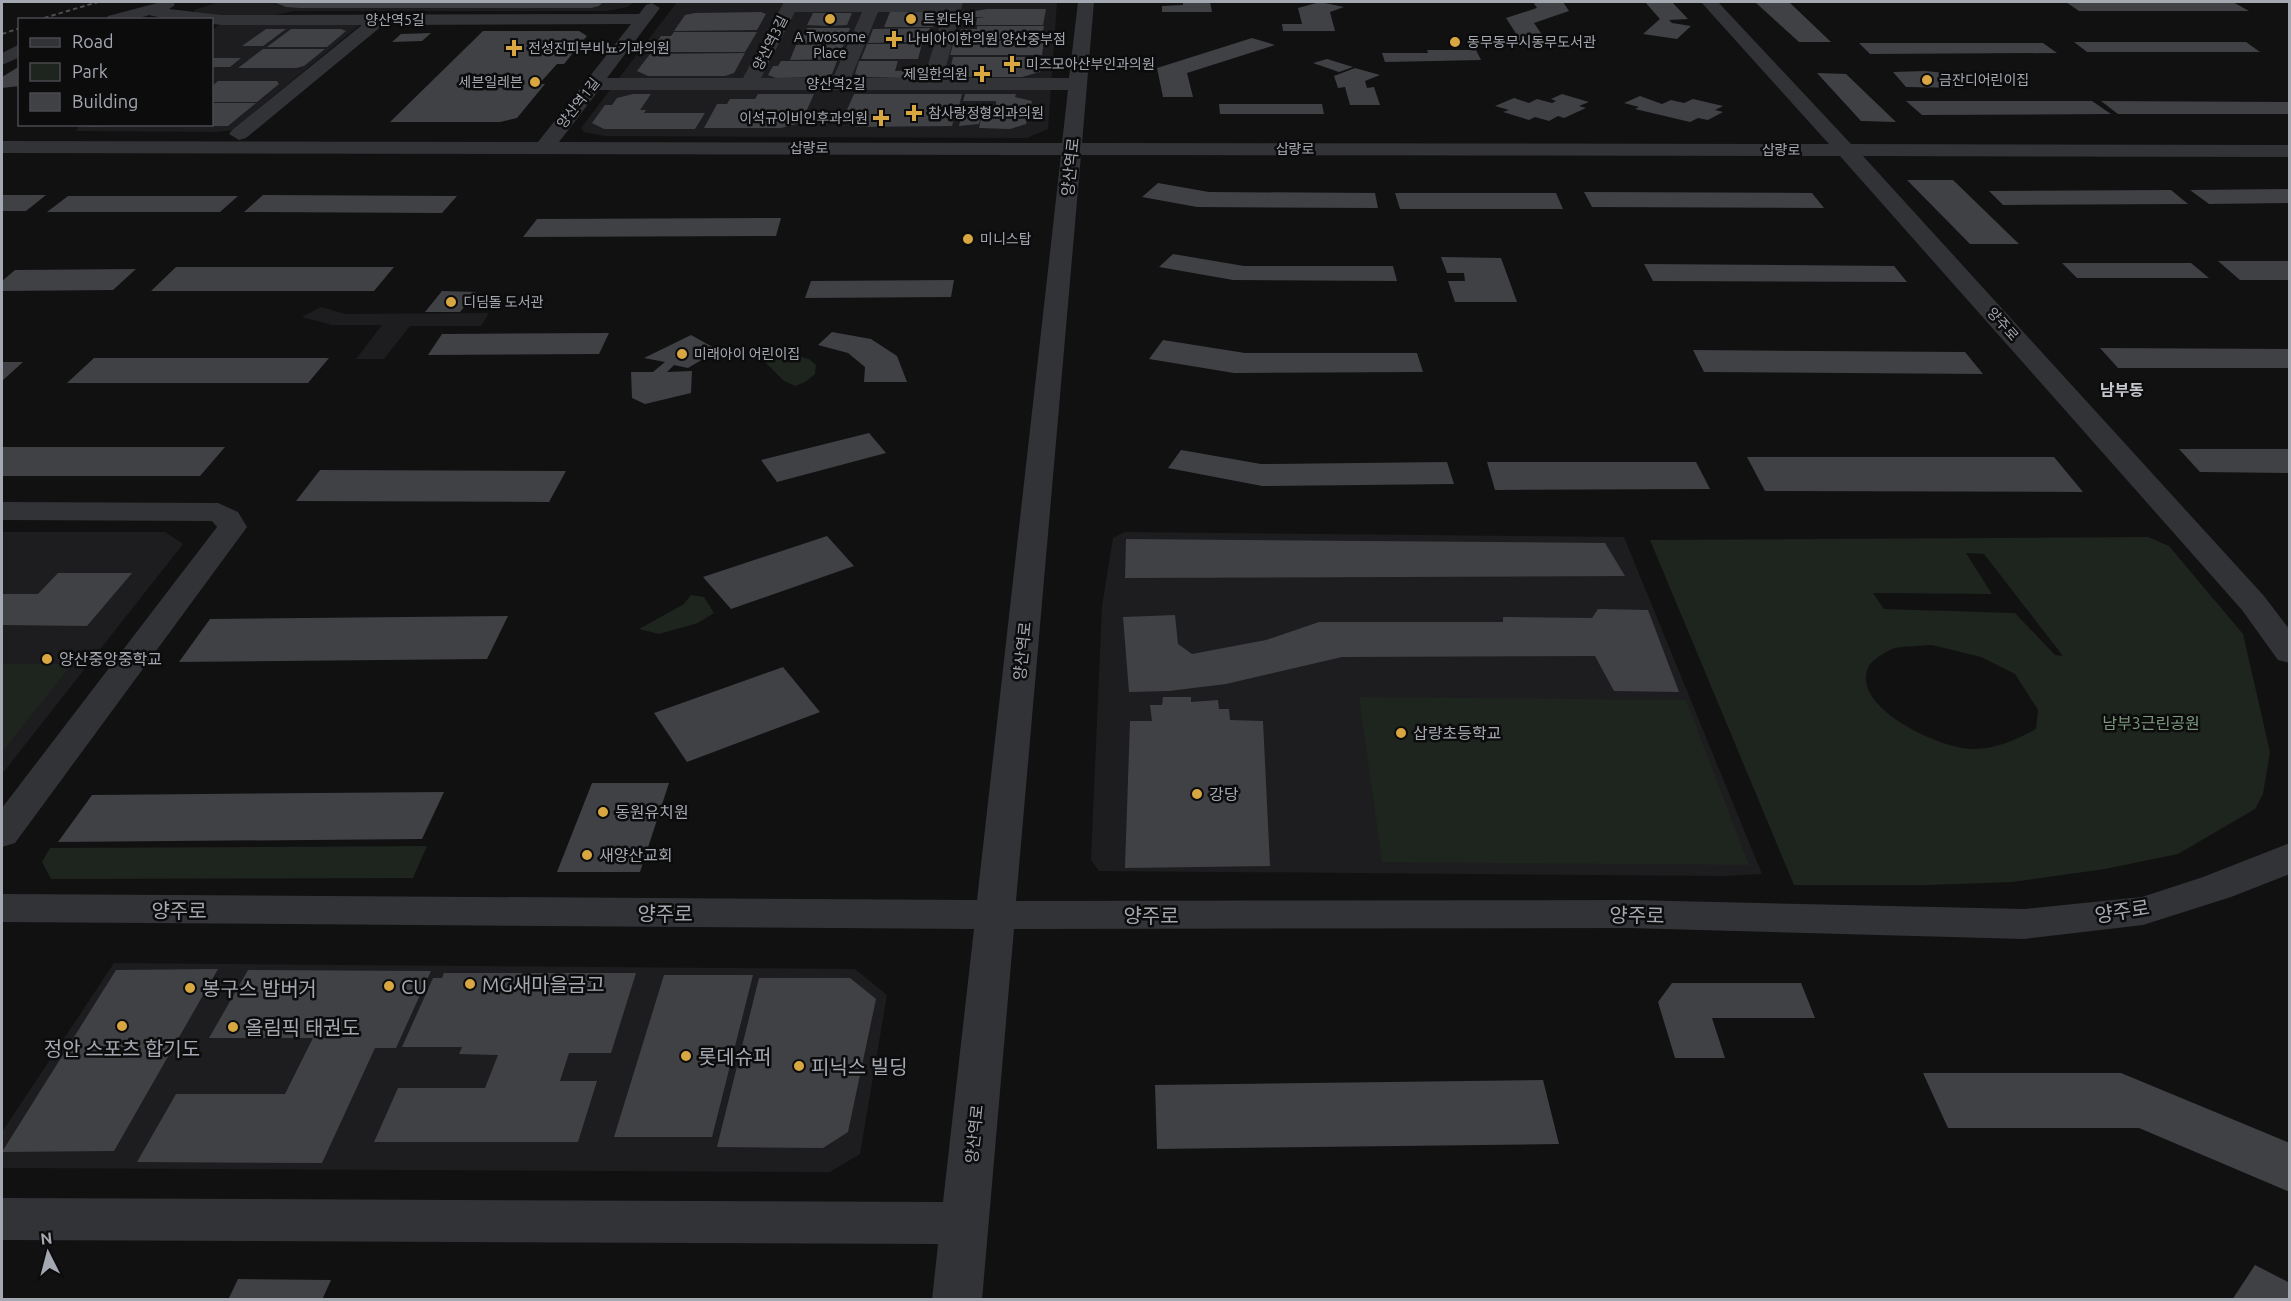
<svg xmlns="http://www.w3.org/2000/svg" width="2291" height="1301" font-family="Ubuntu,'Noto Sans KR',sans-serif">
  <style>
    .built { fill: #1d1d1f }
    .green { fill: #1e241e; fill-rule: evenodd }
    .building { fill: #404145 }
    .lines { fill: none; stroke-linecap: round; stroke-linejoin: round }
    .minor { fill: #323336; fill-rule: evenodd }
    .rail { stroke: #4c4d51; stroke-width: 2; stroke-dasharray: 4.5 3; stroke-linecap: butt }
    .poi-dot { fill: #d9a742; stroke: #0c0c0d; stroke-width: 2 }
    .labels { text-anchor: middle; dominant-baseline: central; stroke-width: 5; stroke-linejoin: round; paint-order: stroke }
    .far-poi-label { font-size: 14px; fill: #a4a8b1; stroke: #0c0c0d; text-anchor: start }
    .far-street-label { font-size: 14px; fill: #a4a8b1; stroke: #0c0c0d }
    .street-label { font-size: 16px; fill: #a4a8b1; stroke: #0c0c0d }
    .far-quarter-label { font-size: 16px; font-weight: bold; fill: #c4c7cd; stroke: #0c0c0d }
    .poi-label { font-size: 16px; fill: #a4a8b1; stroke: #0c0c0d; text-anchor: start }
    .park-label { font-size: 16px; fill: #7d9a7f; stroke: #0c0c0d }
    .near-street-label { font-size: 20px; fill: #a4a8b1; stroke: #0c0c0d }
    .near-poi-label { font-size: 20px; fill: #a4a8b1; stroke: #0c0c0d; text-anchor: start }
  </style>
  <rect width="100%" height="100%" fill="#111112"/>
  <!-- built -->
  <g class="built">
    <path d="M219,2H634L628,7L606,11H294L270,16L195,14L194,10Z"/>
    <path d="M677,2H1057L1048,129L1027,138H1008L605,136L584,132L581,128Z"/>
    <path d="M234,22L361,24L232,130L218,132L76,131L79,124H212V30L219,25Z"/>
    <path d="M321,307L345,314L489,313L481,326H410L384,359H356L382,325H332L302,317Z"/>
    <path d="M2,532H165L183,544L2,774Z"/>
    <path d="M1125,532L1624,537L1762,874L1724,876L1099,871L1091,860L1102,606L1113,538Z"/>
    <path d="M114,963L855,969L887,995L860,1154L830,1172L2,1168V1132Z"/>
  </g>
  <!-- green -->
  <g class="green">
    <path d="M794,355L809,359L816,365L815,374L805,382L795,386L784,381L765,362Z"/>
    <path d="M2148,537L2169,546L2243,634L2270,752L2263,794L2255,809L2178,854L2105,869L2013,882L1926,885H1794L1650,540ZM1966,553L1984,554L2063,656L2055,655L2015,613L1884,609L1873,593L1992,594ZM1932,645L1981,657L2015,674L2038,710L2036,729C2016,740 1994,750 1971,749C1939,748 1848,706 1869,666C1873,659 1888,650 1895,648C1907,646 1920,646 1932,645Z"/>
    <path d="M691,595L704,597L714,613L698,623L659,634L639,629L684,604Z"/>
    <path d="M2,664H72L2,752Z"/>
    <path d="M1359,697L1686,700L1749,865L1382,862Z"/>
    <path d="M427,846L413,878L51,879L42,862L50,848Z"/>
  </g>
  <!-- building -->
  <g class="building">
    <path d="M274,2H603L599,6L591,8H300L286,7Z"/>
    <path d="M1183,2H1210L1212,12H1162V6L1183,5Z"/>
    <path d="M1320,2L1344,7L1330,12L1335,31H1283L1282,24H1302L1298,8Z"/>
    <path d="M1533,2H1563L1569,11L1534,23L1547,42H1492L1488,35H1517L1506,18L1537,8Z"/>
    <path d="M1645,2H1672L1688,19L1669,20L1672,23L1691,26L1677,39L1643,34L1660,19Z"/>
    <path d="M1755,2H1789L1831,42H1799Z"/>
    <path d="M2066,2H2233L2249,11H2079Z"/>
    <path d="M987,9H1046L1043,25H976L977,18L986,17H973L975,11Z"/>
    <path d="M898,10H930L937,12L933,27H884L890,12Z"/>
    <path d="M761,12L766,14L757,30L674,31L685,15L695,13Z"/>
    <path d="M813,13H852L847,25L826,26L807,25Z"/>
    <path d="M977,26H1044L1042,39H958L961,29H977Z"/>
    <path d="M807,28H850L845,43H800Z"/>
    <path d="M930,28L927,39L921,40V42L868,43L873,29Z"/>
    <path d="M266,29H286L263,46H242Z"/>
    <path d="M291,29H341L346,31L327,47H267Z"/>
    <path d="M483,31H579L587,36L564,64H557L539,84H545L517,118L500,122H390Z"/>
    <path d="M674,32H757L745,52H650L661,36H671Z"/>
    <path d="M431,33L422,41L392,42L401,34Z"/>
    <path d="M1252,38L1275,45L1187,73L1193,97H1163L1157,68Z"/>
    <path d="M954,41H1044L1042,55H950Z"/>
    <path d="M2074,42H2246L2260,52H2087Z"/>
    <path d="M1859,43H2043L2057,53L1870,54Z"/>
    <path d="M844,44L838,59L790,60L796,45Z"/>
    <path d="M867,44H922L918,59H861Z"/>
    <path d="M263,49H325L304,66L296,68H238Z"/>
    <path d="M1427,50H1476L1481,60L1385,62L1382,53H1428Z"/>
    <path d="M745,53L734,73L725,76H648L637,71L650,54Z"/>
    <path d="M953,57H1041L1040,72L1022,77H955L949,74Z"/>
    <path d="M212,58H241L230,67H212Z"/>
    <path d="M1327,59L1353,67L1339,72L1313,63Z"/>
    <path d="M781,61H837L832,74L820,77L776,78L768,75L773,66H778Z"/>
    <path d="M859,61H898L895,71L919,70L918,75L908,78L863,77L855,74Z"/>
    <path d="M20,66V86L2,88V77Z"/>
    <path d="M1355,68L1380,75L1365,81L1367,88L1374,87L1380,105H1350L1345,87L1338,88L1334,76Z"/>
    <path d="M1925,71L1945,73L1962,88L1906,87L1893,72Z"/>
    <path d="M1817,73L1846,74L1896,122L1861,121Z"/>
    <path d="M218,81H277L279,84L257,102H212V86Z"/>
    <path d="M633,94H651L640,110H646L644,113H705L695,129H604L592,123L605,105H612L617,98Z"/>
    <path d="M758,94H814L801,123L781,128H704L717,104H727L730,99H755Z"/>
    <path d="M854,94H962L959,107H941L940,111H956L952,126L857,127L842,121Z"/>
    <path d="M965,94H1016L1015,97L1032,101L1026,124L1010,129L979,128L984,106H996V101H963Z"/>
    <path d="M1562,94L1589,102L1579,106L1586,108L1564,118L1558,116L1549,121L1535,117L1529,120L1503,112L1509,110L1495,106L1514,98L1529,103L1537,99L1552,103L1556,101L1551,99Z"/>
    <path d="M1640,96L1662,104L1671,100L1684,103L1693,99L1723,106L1715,110L1723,112L1708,120L1698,118L1690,122L1635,109L1639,107L1624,103Z"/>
    <path d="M1906,101H2092L2111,114L1922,115Z"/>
    <path d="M2101,101L2290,102V114H2118Z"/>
    <path d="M212,103H256L228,126H212Z"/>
    <path d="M1219,104H1322L1324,114H1220Z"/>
    <path d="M962,111H976L981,114L979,124L959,126Z"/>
    <path d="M91,124H159L88,127Z"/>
    <path d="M1907,180H1953L2019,244H1970Z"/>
    <path d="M1158,183L1209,192L1375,193L1378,208L1197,207L1142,197Z"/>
    <path d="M2290,189V203L2209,204L2190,190Z"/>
    <path d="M2171,190L2188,204L2003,205L1989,191Z"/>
    <path d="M1584,192L1812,193L1824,208L1592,207Z"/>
    <path d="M1395,193H1556L1563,209H1400Z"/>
    <path d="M2,195H46L26,211H2Z"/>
    <path d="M263,195L457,196L442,213L244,212Z"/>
    <path d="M68,196H238L220,212H47Z"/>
    <path d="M781,218L776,236L523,237L537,219Z"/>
    <path d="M1173,254L1244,266H1393L1397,281L1233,280L1159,267Z"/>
    <path d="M1441,257L1501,258L1517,302H1455L1448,281H1465L1464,273H1447Z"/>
    <path d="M2218,261H2290V280H2240Z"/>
    <path d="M2062,263H2191L2209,278H2077Z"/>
    <path d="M1644,264L1894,266L1907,282L1653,281Z"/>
    <path d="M176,267H394L374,291H151Z"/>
    <path d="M136,269L113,290L2,291V281L15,270Z"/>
    <path d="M954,280L951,297L805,298L811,281Z"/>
    <path d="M442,291L476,292L460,312H425Z"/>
    <path d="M832,332L871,339L897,356L907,382H864L865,367L848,353L818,345Z"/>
    <path d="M609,333L599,354L428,355L442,334Z"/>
    <path d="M691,335L718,350L688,368L674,365L667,372L692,371L691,393L645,404L632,398L631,372H653L665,362L644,358Z"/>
    <path d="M1163,340L1245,353H1417L1423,372L1234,373L1149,359Z"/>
    <path d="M2100,348L2290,349V368H2118Z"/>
    <path d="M1693,350L1965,352L1983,374L1704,372Z"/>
    <path d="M94,358H329L308,383H67Z"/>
    <path d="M2,362H23L2,381Z"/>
    <path d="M869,433L886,453L777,482L761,460Z"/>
    <path d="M2,447H225L200,476H2Z"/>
    <path d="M2179,449H2290V473L2200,472Z"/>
    <path d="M1181,450L1261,464L1447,462L1454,484L1262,486L1168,468Z"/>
    <path d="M1747,457H2054L2083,492L1765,491Z"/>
    <path d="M1487,462H1696L1710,489L1495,490Z"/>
    <path d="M320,470L566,471L549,502L296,501Z"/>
    <path d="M827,536L854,566L731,609L703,577Z"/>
    <path d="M1126,539L1605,543L1625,576L1125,578Z"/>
    <path d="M58,573H132L87,626L2,625V594H38Z"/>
    <path d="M1598,609L1648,610L1679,692L1614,691L1595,656L1342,657L1226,684L1169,691L1129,692L1123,617L1175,615L1178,644L1192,654L1266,640L1319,622H1503V617L1592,618Z"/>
    <path d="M508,616L487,659L179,662L210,619Z"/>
    <path d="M783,667L820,712L687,762L654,713Z"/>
    <path d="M1163,697H1191V702L1218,700L1219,709H1229L1230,720L1263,721L1270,866L1125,868L1130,721H1152L1150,705H1162Z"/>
    <path d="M592,783H669L640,872H557Z"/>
    <path d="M444,792L422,839L58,842L92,795Z"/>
    <path d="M218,969L114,1151L2,1152L116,970Z"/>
    <path d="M248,970L431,971L396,1048H375L322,1163L137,1162L176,1094H285L313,1038H209Z"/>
    <path d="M444,973H636L611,1053H569L560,1081H597L578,1142H374L398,1088H485L498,1055L459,1054L462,1047H402L433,978H442Z"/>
    <path d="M664,975H753L712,1137H614Z"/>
    <path d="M759,978H850L876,999L848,1132L823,1148L717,1147Z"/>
    <path d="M1672,983H1801L1815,1018H1712L1725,1058H1675L1658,1002Z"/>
    <path d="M1923,1073H2121L2290,1143V1192L2139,1128H1948Z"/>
    <path d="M1543,1080L1559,1144L1157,1149L1155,1085Z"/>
    <path d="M2255,1265L2290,1283V1300H2232Z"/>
    <path d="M238,1279L331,1280L322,1300H228Z"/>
  </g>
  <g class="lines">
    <!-- minor -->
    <g class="minor">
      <path d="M161,2H173L175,5L169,9L222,15L639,14L646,5L652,3L660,8L607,78H743L784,2H963L943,78H1069L1078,2H1094L1082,143L1829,144L1701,2H1718L1851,144L2290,145V157L1863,156L2264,596L2290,630V663L2278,660L2242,610L1840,156L1081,155L1016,901L1630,900L2024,909L2142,897L2203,877L2290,843V874L2231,897L2143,925L2024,939L1630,928L1014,929L982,1300H932L938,1244L2,1240V1198L943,1202L974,929L2,922V894L977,900L1061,155L2,153V141L538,142L631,24L383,25L246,138L239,140L229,134L232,130L362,25H222L212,24V20H170L149,15L134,20H106L108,16ZM795,12H862L833,78H761ZM878,12H944L924,78H851ZM599,90H1068L1062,143L559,142Z"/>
      <path d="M20,44V57L2,65V53Z"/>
      <path d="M2,502L218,503L238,512L247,527L15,843L2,847V808L217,527L212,521L2,520Z"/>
    </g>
    <!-- rail -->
    <g class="rail">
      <path d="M37,20L98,2"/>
      <path d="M2,34L20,28"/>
    </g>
  </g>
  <!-- markers -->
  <g class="poi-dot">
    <circle cx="830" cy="19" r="6"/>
    <circle cx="911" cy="19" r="6"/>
    <path d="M891 30h6v6h6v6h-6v6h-6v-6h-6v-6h6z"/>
    <circle cx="1455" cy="42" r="6"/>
    <path d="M511 39h6v6h6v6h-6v6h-6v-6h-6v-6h6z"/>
    <path d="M1009 55h6v6h6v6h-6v6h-6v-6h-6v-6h6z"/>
    <path d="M979 65h6v6h6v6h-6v6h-6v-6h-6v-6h6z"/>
    <circle cx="1927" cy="80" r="6"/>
    <circle cx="535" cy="82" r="6"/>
    <path d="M911 104h6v6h6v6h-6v6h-6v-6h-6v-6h6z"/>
    <path d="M878 109h6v6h6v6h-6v6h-6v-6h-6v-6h6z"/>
    <circle cx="968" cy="239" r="6"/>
    <circle cx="451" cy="302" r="6"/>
    <circle cx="682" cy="354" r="6"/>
    <circle cx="47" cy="659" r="6"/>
    <circle cx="1401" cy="733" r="6"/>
    <circle cx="1197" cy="794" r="6"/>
    <circle cx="603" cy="812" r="6"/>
    <circle cx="587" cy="855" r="6"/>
    <circle cx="470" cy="984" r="6"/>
    <circle cx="389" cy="986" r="6"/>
    <circle cx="190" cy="988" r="6"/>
    <circle cx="122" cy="1026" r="6"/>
    <circle cx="233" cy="1027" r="6"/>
    <circle cx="686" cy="1056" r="6"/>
    <circle cx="799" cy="1066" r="6"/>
  </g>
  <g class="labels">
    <!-- far-poi labels -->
    <g class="far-poi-label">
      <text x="923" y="19">트윈타워</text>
      <text x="830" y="37" text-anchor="middle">A Twosome<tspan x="830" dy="16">Place</tspan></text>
      <text x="908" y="39">나비아이한의원 양산중부점</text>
      <text x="1467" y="42">동무동무시동무도서관</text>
      <text x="528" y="48">전성진피부비뇨기과의원</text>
      <text x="1026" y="64">미즈모아산부인과의원</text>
      <text x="968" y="74" text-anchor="end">제일한의원</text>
      <text x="1939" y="80">금잔디어린이집</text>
      <text x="523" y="82" text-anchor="end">세븐일레븐</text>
      <text x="928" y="113">참사랑정형외과의원</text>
      <text x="868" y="118" text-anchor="end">이석규이비인후과의원</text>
      <text x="980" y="239">미니스탑</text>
      <text x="463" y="302">디딤돌 도서관</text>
      <text x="694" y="354">미래아이 어린이집</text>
    </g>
    <!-- far-street labels -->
    <g class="far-street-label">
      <text x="395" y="20">양산역5길</text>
      <text transform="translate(770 43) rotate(-63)">양산역3길</text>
      <text x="836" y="84">양산역2길</text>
      <text transform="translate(578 103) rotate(-52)">양산역1길</text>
      <text x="809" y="148">삽량로</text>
      <text x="1295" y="149">삽량로</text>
      <text x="1781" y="150">삽량로</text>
      <text transform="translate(2003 324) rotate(48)">양주로</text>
    </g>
    <!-- street labels -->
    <g class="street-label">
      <text transform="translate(1070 167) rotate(-84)">양산역로</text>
      <text transform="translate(1022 651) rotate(-84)">양산역로</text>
      <text transform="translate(974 1134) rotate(-84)">양산역로</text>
    </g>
    <!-- far-quarter labels -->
    <g class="far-quarter-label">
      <text x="2122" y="390">남부동</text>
    </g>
    <!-- poi labels -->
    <g class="poi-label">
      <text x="59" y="659">양산중앙중학교</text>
      <text x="1413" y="733">삽량초등학교</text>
      <text x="1209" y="794">강당</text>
      <text x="615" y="812">동원유치원</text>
      <text x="599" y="855">새양산교회</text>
    </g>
    <!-- park labels -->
    <g class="park-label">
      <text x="2151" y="723">남부3근린공원</text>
    </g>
    <!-- near-street labels -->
    <g class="near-street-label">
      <text x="179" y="910">양주로</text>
      <text transform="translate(2122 911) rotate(-9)">양주로</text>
      <text x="665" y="913">양주로</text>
      <text x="1151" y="915">양주로</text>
      <text transform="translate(1637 915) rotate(1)">양주로</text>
    </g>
    <!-- near-poi labels -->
    <g class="near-poi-label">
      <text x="482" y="984">MG새마을금고</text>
      <text x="401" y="986">CU</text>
      <text x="202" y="988">봉구스 밥버거</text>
      <text x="245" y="1027">올림픽 태권도</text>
      <text x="122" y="1048" text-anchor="middle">정안 스포츠 합기도</text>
      <text x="698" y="1056">롯데슈퍼</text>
      <text x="811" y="1066">피닉스 빌딩</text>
    </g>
  </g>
  <!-- border -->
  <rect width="2291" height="1301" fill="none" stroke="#a4a8b1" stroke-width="6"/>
  <!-- legend -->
  <rect x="18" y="18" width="195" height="108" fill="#0c0c0d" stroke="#494a4f" stroke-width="1.5"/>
  <rect x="30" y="38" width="30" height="9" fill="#323336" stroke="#494a4f" stroke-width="1.5"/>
  <text x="72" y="48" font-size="18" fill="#a4a8b1">Road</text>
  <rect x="30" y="63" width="30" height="18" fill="#1e241e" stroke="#494a4f" stroke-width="1.5"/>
  <text x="72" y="78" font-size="18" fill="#a4a8b1">Park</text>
  <rect x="30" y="93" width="30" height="18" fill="#404145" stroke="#494a4f" stroke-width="1.5"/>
  <text x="72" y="108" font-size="18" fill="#a4a8b1">Building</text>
  <!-- north arrow -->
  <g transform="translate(48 1253) rotate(354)" stroke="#0c0c0d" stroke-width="4.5" paint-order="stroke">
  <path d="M0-4.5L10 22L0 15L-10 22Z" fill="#a4a8b1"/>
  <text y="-9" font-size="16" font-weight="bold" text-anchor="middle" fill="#a4a8b1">N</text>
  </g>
</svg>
